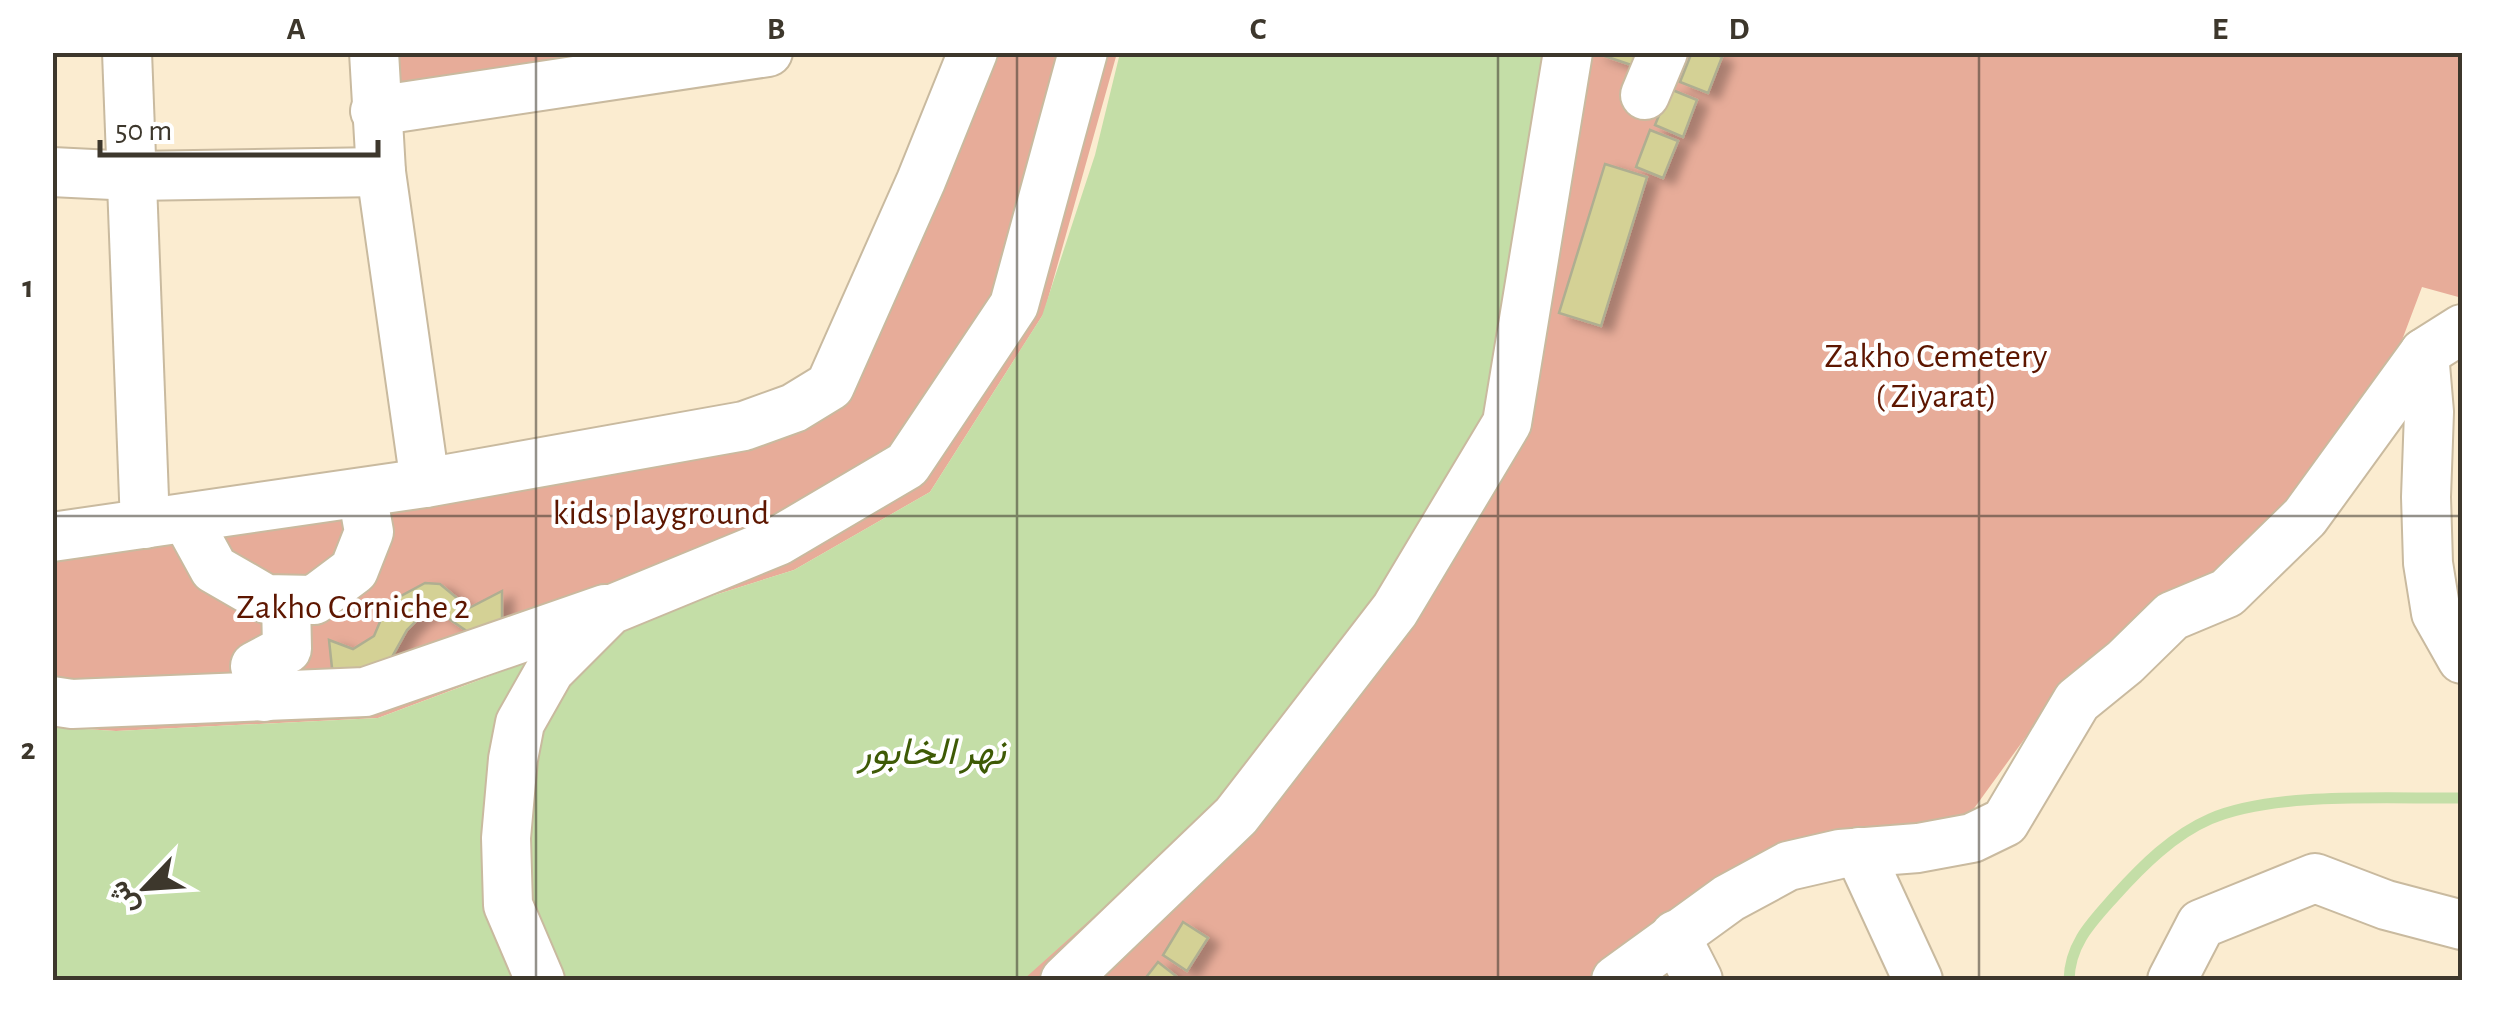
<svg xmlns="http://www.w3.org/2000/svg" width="2515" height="1033" font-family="'Alegreya Sans',Vazirmatn,sans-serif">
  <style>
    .green { fill: #e7ac99 }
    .water { fill: #c4dea7 }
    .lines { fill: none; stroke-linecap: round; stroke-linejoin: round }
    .stream { stroke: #c4dea7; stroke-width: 11 }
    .building { fill: #d4d195; stroke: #afae91; stroke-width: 2.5; filter: url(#shadow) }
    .minor-casing { stroke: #c9ba9f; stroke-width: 52 }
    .minor { stroke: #fff; stroke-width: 48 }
    .grid { fill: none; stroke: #3d372c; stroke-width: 2.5; stroke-opacity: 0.55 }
    .labels { text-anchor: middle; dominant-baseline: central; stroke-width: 8; stroke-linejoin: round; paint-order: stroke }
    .park-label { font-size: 35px; fill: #5d1600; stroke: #fff }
    .water-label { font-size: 38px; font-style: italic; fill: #3e5a06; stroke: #fff }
    .neatline { fill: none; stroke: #3d372c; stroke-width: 4 }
    .grid-label { font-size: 32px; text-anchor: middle; font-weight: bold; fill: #3d372c }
  </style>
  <defs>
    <filter id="shadow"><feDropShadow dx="11" dy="6" stdDeviation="5" flood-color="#0004"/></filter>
  </defs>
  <rect width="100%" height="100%" fill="#fbecd0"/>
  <!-- green -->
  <g class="green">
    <path d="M387,53H670L397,91Z"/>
    <path d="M973,53H1117L1044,313L930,492L794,570L651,615L378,718L116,731L53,727V544L794,408Z"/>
    <path d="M1548,53H2462V298L2422,287L2390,372L2279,538L2041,716L1962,825L1775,850L1600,980H1019Z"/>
  </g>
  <!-- water -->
  <path class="water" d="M1120,53H1548L1487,409L1378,595L1217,806L1023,980H53V727L116,731L378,718L658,613L794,570L930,492L1042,316L1095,155Z"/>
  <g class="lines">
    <!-- stream -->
    <path class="stream" d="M2069,980C2070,943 2092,922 2115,896C2142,866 2173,835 2210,819C2275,791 2391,799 2462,798"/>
  </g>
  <!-- building -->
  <g class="building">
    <path d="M1593,52H1650L1646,70Z"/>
    <path d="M1692,52H1710L1722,57L1708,93L1680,82Z"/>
    <path d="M1670,89L1697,100L1683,137L1655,125Z"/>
    <path d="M1650,130L1678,141L1663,178L1636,167Z"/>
    <path d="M1605,164L1647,177L1601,326L1559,313Z"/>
    <path d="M425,583L440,584L469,608L502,591V622L471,634L436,610L420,617L407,630L388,664L353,682L332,668L329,640L353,649L374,636L388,603Z"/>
    <path d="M1183,922L1208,938L1187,971L1163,955Z"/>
    <path d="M1158,962L1181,980H1144Z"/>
  </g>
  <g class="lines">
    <!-- minor casing -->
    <g class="minor-casing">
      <g id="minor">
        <path d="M127,52L145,524"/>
        <path d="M374,52L381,172L425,483"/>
        <path d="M1645,95L1663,52"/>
        <path d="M375,111L768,52"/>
        <path d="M52,172L133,176L381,172"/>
        <path d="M2424,353L2429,412L2426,497L2428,563L2436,613L2462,659"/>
        <path d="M186,518L214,569L266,599L314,600L354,570L369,532L362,493"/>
        <path d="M52,537L425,483L744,426L794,408L830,386L921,181L973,52"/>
        <path d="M264,697L255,666L287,649L286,600"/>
        <path d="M52,701L72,704L365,692L605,609"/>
        <path d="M1859,852L1918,980"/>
        <path d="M1675,935L1698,980"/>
        <path d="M540,980L508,905L506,838L513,759L520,723L550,670L610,610L778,541L907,465L1014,305L1083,52"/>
        <path d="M1065,980L1236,816L1395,610L1507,423L1568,52"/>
        <path d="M1616,980L1729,898L1788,866L1840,854L1918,848L1972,838L2005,822L2077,701L2125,662L2172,616L2227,593L2305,517L2424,353L2462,329"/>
        <path d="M2172,980L2201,924L2315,878L2386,905L2462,925"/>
      </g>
    </g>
    <!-- minor -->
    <use href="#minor" class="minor"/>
  </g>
  <!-- grid -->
  <path class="grid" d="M536,52V980M1017,52V980M1498,52V980M1979,52V980M52,516H2462"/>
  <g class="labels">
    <!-- park labels -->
    <g class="park-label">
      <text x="1936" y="356">Zakho Cemetery<tspan x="1936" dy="40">( Ziyarat)</tspan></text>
      <text x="661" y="513">kids playground</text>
      <text x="353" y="607">Zakho Corniche 2</text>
    </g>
    <!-- water labels -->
    <g class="water-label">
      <text x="932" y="753">نهر الخابور</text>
    </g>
  </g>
  <!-- border -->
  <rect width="2515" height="1033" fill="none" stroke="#ffffff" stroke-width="110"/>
  <!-- north arrow -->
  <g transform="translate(145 888) rotate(245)" stroke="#ffffff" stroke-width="8" paint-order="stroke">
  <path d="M0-8L18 38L0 25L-18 38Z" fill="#3d372c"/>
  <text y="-15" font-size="28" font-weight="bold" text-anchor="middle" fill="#3d372c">ش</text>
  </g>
  <!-- scale -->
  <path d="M100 140v15h278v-15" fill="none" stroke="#3d372c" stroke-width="5"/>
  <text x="115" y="140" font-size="30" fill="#3d372c" stroke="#ffffff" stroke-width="8" paint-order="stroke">50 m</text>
  <rect x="55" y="55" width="2405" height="923" class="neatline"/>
  <g class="grid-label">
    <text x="296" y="39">A</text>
    <text x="776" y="39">B</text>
    <text x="1258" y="39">C</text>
    <text x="1739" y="39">D</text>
    <text x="2220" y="39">E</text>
    <text x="28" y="297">1</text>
    <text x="28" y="759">2</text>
  </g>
</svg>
